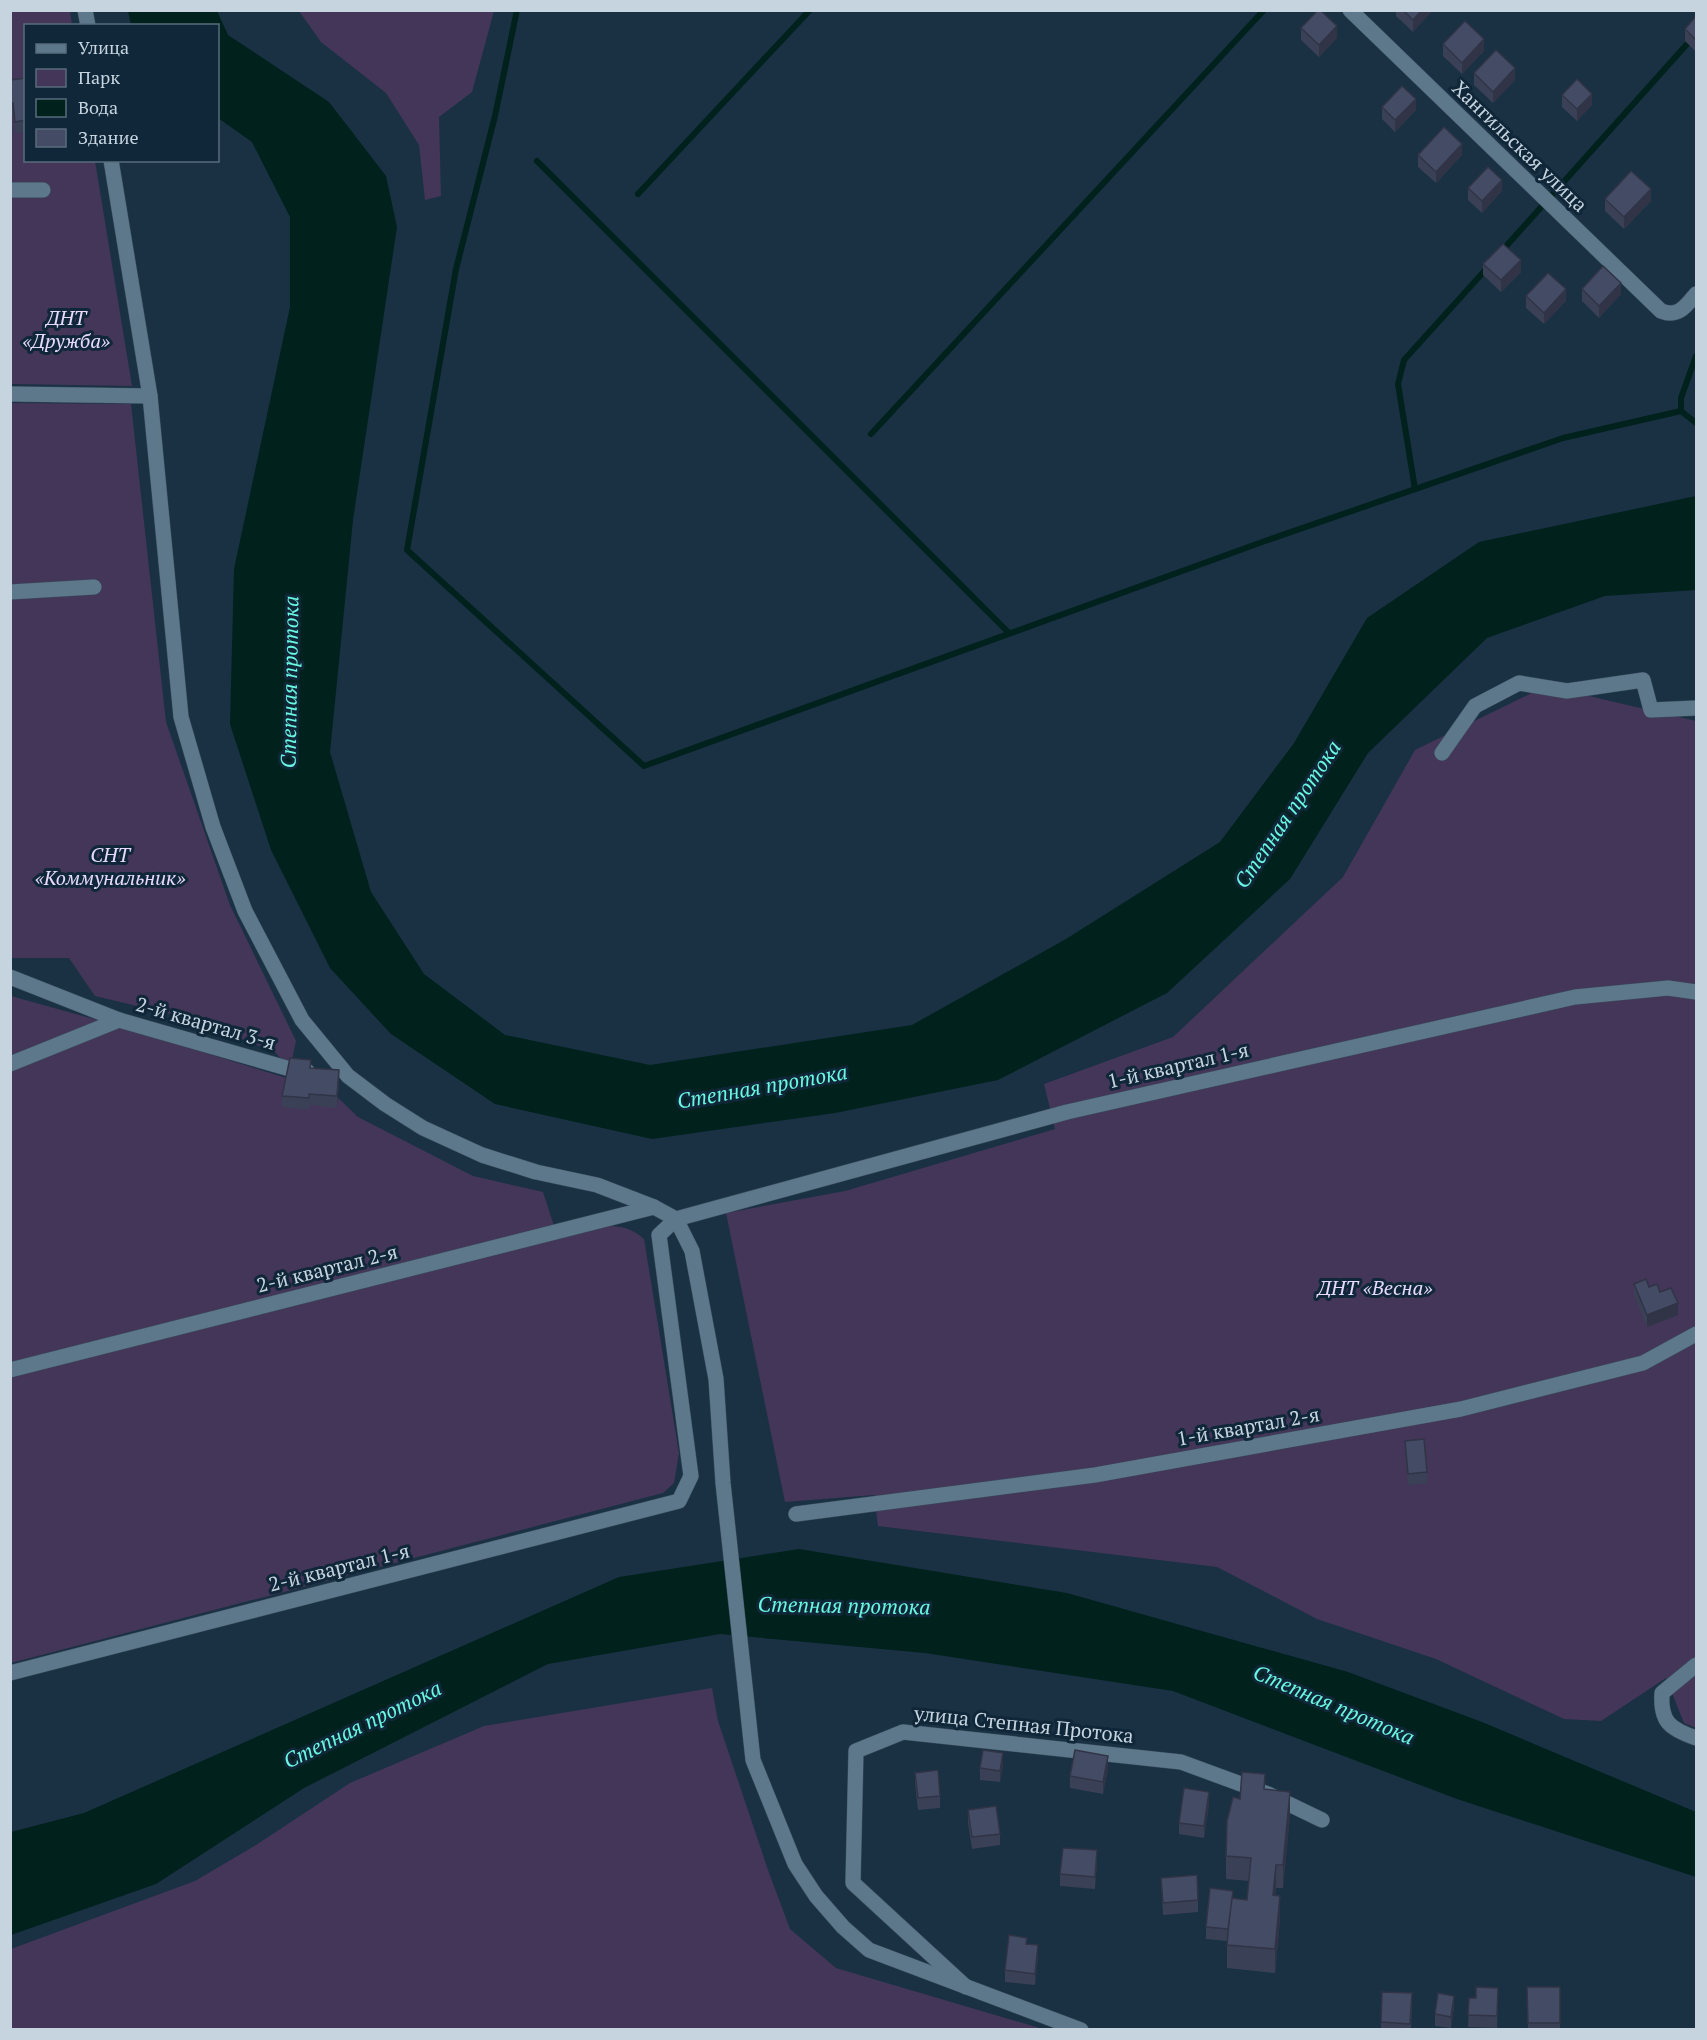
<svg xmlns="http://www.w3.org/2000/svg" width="1707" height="2040" font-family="'PT Serif',serif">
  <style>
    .green { fill: #443658 }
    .water { fill: #01211c }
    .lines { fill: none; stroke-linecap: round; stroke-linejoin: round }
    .stream { stroke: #01211c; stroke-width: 6 }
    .street-casing { stroke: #394d5c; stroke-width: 16 }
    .secondary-casing { stroke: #394d5c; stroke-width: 16 }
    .street { stroke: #5d778b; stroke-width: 15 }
    .secondary { stroke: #5d778b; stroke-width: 15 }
    .wall { fill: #3a4056 }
    .shaded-wall { fill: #303446 }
    .building { fill: #444b64; stroke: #303446; stroke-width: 1.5 }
    .labels { text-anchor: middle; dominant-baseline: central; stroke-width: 6; stroke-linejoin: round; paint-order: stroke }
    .street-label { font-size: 20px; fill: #c6d4e0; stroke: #0f2738 }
    .park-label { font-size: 20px; font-style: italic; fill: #e8dafe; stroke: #0f2738 }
    .water-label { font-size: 21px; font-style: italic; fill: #69f8e0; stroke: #0f2738 }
  </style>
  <rect width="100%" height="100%" fill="#193143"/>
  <!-- green -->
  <g class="green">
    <path d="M11,11H70L72,25L26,26V160L95,161L132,386L11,384Z"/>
    <path d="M299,11H494L472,92L439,117L441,196L425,200L419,145L386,93L321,42Z"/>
    <path d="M11,403L131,404L166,722L230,905L296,1041L290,1069L275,1052L183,1017L95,996L69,958H11Z"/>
    <path d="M1546,686L1696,721V1728L1684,1723L1666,1678L1601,1721L1564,1719L1436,1659L1317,1619L1217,1567L878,1526L874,1495L785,1502L726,1213L845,1191L1055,1129L1044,1084L1173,1037L1343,877L1415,750Z"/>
    <path d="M11,996L108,1023L332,1092L358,1117L473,1176L543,1192L558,1238C587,1229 618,1216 644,1239L679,1453L674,1483L663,1493L11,1663Z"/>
    <path d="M712,1688L718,1721L768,1870L790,1929L836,1968L1043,2029H11V1949L195,1881L256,1845L350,1783L484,1726Z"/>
  </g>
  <!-- water -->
  <g class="water">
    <path d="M128,11H217L228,35L329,102L386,176L397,227L353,520L330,752L371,892L424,974L505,1035L650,1065L912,1025L1066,939L1220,842L1294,743L1367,618L1479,542L1696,496V590L1605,596L1487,638L1368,753L1290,879L1167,993L998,1080L835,1113L652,1139L495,1104L391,1034L330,968L271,850L230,724L234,569L290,307V217L252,142L218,118V26L131,25Z"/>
    <path d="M799,1549L1067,1593L1348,1672L1482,1722L1696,1812V1877L1457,1799L1173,1691L925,1653L720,1634L548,1664L304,1788L156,1884L11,1935V1832L84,1813L619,1577Z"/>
  </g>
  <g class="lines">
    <!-- stream -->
    <g class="stream">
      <path d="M517,10L495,116L456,269L407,550L644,766L1265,541L1563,438L1681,411L1696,423"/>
      <path d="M537,161L1009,633"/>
      <path d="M638,194L810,10"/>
      <path d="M1500,253L1696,34"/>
      <path d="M1681,411V398L1696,356"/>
      <path d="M871,434L1264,10"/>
      <path d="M1415,489L1398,384L1404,360L1488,267"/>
    </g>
    <!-- street casing -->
    <g class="street-casing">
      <g id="street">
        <path d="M1350,10L1661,311C1678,318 1686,306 1696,294"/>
        <path d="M10,190H43"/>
        <path d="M10,394L150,396"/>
        <path d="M10,592L94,587"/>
        <path d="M1442,753L1475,706L1519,683L1567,691L1643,680L1651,710L1696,708"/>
        <path d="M10,977L119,1020"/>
        <path d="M10,1064L119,1020L290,1069L307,1071"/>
        <path d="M10,1370L654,1207"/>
        <path d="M796,1514L1095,1475L1461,1409L1643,1363L1696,1334"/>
        <path d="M1696,1665L1662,1693C1660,1722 1670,1729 1696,1738"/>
        <path d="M10,1673L679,1501L691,1476L659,1235L676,1219L1067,1112L1575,997L1668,988L1696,992"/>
        <path d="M966,1987L853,1883L856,1751L903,1732L1181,1762L1268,1794L1322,1820"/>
      </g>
    </g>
    <!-- secondary casing -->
    <g class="secondary-casing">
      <g id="secondary">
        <path d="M85,10L88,26"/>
        <path d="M111,160L150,396L181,717L213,827L245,911L302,1020L348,1076L385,1104L423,1128L482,1155L536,1172L597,1185L654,1207L676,1219L692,1251L716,1379L723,1483L753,1760L795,1864L816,1896L843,1927L869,1950L1081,2030"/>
      </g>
    </g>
    <!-- street -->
    <use href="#street" class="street"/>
    <!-- secondary -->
    <use href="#secondary" class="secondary"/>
  </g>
  <!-- wall -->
  <g class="wall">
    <path d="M1396,10H1432V11L1413,32L1396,16Z"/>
    <path d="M1696,16V52L1685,41V29Z"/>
    <path d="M1301,28L1337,38L1319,57L1301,40Z"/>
    <path d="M1443,44L1484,51L1462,74L1443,56Z"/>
    <path d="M1474,73L1515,80L1493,103L1474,85Z"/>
    <path d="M26,78V132L15,133L13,114L10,115V80Z"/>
    <path d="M1562,95L1592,105L1577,121L1562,107Z"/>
    <path d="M1382,107L1416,110L1395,132L1382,119Z"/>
    <path d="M1418,155H1462L1436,183L1418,167Z"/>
    <path d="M1468,188L1502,191L1482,213L1468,200Z"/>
    <path d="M1605,199L1651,201L1624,229L1605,211Z"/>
    <path d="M1483,264L1521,272L1501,292L1483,275Z"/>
    <path d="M1582,289L1621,294L1599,318L1582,301Z"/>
    <path d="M1526,296L1566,301L1544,324L1526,308Z"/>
    <path d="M311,1068L339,1082L337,1108L309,1105V1110L282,1107V1096Z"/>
    <path d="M1634,1284L1649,1287L1660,1292L1678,1315L1647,1327L1634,1295Z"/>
    <path d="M1405,1441L1427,1472V1483L1408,1485L1405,1453Z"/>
    <path d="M1003,1765L1000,1782L980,1780V1768Z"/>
    <path d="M1108,1768L1103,1794L1070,1788V1776Z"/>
    <path d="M915,1773L940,1796V1808L918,1810L915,1784Z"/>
    <path d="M1265,1789L1290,1815L1283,1888H1276L1275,1895L1280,1919L1275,1973L1227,1968V1941L1206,1939V1927L1233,1899L1247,1900L1249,1881L1226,1879V1856L1240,1799Z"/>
    <path d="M1209,1804L1204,1838L1179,1834V1823Z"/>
    <path d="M968,1810L1000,1834V1845L972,1849L968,1822Z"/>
    <path d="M1097,1862L1095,1889L1060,1886V1874Z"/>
    <path d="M1161,1878L1198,1900V1912L1163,1915Z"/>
    <path d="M1027,1944L1038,1956L1035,1985L1005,1982V1970Z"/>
    <path d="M1527,1987H1560V2030H1528Z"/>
    <path d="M1469,1998L1498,2000L1497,2028L1468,2027Z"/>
    <path d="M1412,2005L1411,2030H1381V2022Z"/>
    <path d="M1454,2007L1451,2028L1435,2026V2014Z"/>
  </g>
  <!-- shaded-wall -->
  <g class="shaded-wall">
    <path d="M1422,10H1432V11L1413,32V20Z"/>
    <path d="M1337,26V38L1319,57V45Z"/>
    <path d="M1484,39V51L1462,74V63Z"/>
    <path d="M1515,68V80L1493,103V92Z"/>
    <path d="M1592,94V105L1577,121V109Z"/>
    <path d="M1416,99V110L1395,132V120Z"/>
    <path d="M1462,144V155L1436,183V172Z"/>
    <path d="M1502,180V191L1482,213V201Z"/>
    <path d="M1651,189V201L1624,229V217Z"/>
    <path d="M1521,260V272L1501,292V280Z"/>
    <path d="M1621,283V294L1599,318V306Z"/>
    <path d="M1566,289V301L1544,324V313Z"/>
    <path d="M339,1070V1082L337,1108V1096Z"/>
    <path d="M1678,1303V1315L1647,1327V1315Z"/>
    <path d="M1003,1753V1765L1000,1782V1771Z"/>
    <path d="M1108,1756V1768L1103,1794V1782Z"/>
    <path d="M1209,1792V1804L1204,1838V1826Z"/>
    <path d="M1290,1792V1815L1283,1888V1865Z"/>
    <path d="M1097,1850V1862L1095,1889V1877Z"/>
    <path d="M1276,1865V1888L1273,1918V1895Z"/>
    <path d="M1280,1896V1919L1275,1973V1949Z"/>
    <path d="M1038,1945V1956L1035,1985V1974Z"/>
    <path d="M1454,1996V2007L1451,2028V2017Z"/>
  </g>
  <!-- building -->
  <g class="building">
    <path d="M1318,10H1320L1337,26L1319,45L1301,28Z"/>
    <path d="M1403,10H1422L1413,20Z"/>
    <path d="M1696,16V40L1685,29Z"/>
    <path d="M1465,21L1484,39L1462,63L1443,44Z"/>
    <path d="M1496,50L1515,68L1493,92L1474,73Z"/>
    <path d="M26,78V120L15,122L13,103H10V80Z"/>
    <path d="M1577,79L1592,94L1577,109L1562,95Z"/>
    <path d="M1402,86L1416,99L1395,120L1382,107Z"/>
    <path d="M1444,127L1462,144L1436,172L1418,155Z"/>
    <path d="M1488,167L1502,180L1482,201L1468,188Z"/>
    <path d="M1631,171L1651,189L1624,217L1605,199Z"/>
    <path d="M1503,244L1521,260L1501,280L1483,264Z"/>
    <path d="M1603,266L1621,283L1599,306L1582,289Z"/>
    <path d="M1548,273L1566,289L1544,313L1526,296Z"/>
    <path d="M290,1058L311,1060L310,1068L339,1070L337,1096L309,1094V1098L282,1096Z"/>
    <path d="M1646,1279L1649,1287L1657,1284L1660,1292L1671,1288L1678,1303L1647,1315L1634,1284Z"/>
    <path d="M1424,1439L1427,1472L1408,1474L1405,1441Z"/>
    <path d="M983,1750L1003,1753L1000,1771L980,1768Z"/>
    <path d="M1075,1750L1108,1756L1103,1782L1070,1776Z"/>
    <path d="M938,1770L940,1796L918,1798L915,1773Z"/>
    <path d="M1242,1772L1265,1774L1264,1789L1290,1792L1283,1865H1276L1273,1895L1280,1896L1275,1949L1227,1945L1231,1898L1247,1900L1251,1858L1226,1856L1227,1821L1233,1797L1240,1799Z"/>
    <path d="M1184,1788L1209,1792L1204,1826L1179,1823Z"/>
    <path d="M996,1806L1000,1834L972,1837L968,1810Z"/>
    <path d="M1063,1848L1097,1850L1095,1877L1060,1874Z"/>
    <path d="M1197,1875L1198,1900L1163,1903L1161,1878Z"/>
    <path d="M1210,1888L1233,1891L1228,1929L1206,1927Z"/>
    <path d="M1009,1935L1027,1938L1026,1944L1038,1945L1035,1974L1005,1970Z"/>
    <path d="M1476,1987L1498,1988L1497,2016L1468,2015L1469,1998H1476Z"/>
    <path d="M1527,1987H1560V2023H1528Z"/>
    <path d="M1382,1992L1412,1993L1410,2024L1381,2022Z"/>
    <path d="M1438,1993L1454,1996L1451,2017L1435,2014Z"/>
  </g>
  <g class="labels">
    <!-- street labels -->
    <g class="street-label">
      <text transform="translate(1520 146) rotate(44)">Хангильская улица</text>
      <text transform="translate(206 1023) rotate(16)">2-й квартал 3-я</text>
      <text transform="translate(1178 1065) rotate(-13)">1-й квартал 1-я</text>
      <text transform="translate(327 1268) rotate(-14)">2-й квартал 2-я</text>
      <text transform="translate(1248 1426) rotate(-10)">1-й квартал 2-я</text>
      <text transform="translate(339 1567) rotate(-14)">2-й квартал 1-я</text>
      <text transform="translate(1024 1724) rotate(6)">улица Степная Протока</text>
    </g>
    <!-- park labels -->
    <g class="park-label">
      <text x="66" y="317">ДНТ<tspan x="66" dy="23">«Дружба»</tspan></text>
      <text x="110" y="854">СНТ<tspan x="110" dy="23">«Коммунальник»</tspan></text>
      <text x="1375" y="1287">ДНТ «Весна»</text>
    </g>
    <!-- water labels -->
    <g class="water-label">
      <text transform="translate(289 682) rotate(-89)">Степная протока</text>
      <text transform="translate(1287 814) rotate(-56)">Степная протока</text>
      <text transform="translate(762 1086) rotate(-10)">Степная протока</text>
      <text transform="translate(844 1605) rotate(1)">Степная протока</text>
      <text transform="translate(1334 1704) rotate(23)">Степная протока</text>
      <text transform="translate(362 1724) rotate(-26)">Степная протока</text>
    </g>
  </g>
  <!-- border -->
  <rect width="1707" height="2040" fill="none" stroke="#c6d4e0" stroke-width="24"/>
  <!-- legend -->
  <rect x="24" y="24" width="195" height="138" fill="#0f2738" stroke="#586c7b" stroke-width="1.5"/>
  <rect x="36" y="44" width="30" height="9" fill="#5d778b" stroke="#586c7b" stroke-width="1.5"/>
  <text x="78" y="54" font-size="18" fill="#c6d4e0">Улица</text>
  <rect x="36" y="69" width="30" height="18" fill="#443658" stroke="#586c7b" stroke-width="1.5"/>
  <text x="78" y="84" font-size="18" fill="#c6d4e0">Парк</text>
  <rect x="36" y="99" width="30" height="18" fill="#01211c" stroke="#586c7b" stroke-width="1.5"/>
  <text x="78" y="114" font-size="18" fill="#c6d4e0">Вода</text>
  <rect x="36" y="129" width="30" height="18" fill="#444b64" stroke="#586c7b" stroke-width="1.5"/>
  <text x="78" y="144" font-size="18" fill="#c6d4e0">Здание</text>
</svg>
